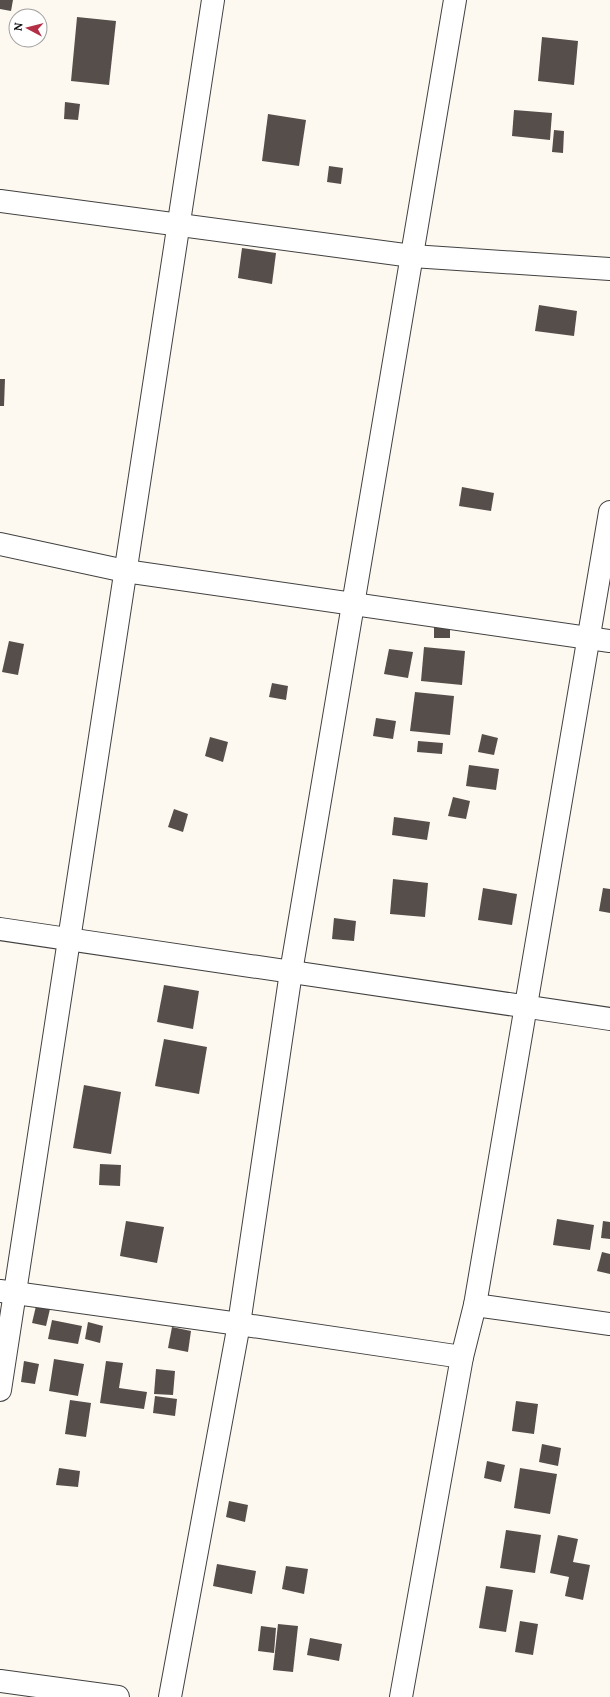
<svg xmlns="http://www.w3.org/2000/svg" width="610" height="1697" font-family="Lora,serif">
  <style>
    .building { fill: #564e4b }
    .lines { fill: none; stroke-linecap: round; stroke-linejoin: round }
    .street-casing { stroke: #414141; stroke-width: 24 }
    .street { stroke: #fff; stroke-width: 22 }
  </style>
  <rect width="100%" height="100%" fill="#fef9f0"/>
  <!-- building -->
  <g class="building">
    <path d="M0,0H13L11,11L0,9Z"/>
    <path d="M77,17L116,21L109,85L71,81Z"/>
    <path d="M542,37L578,41L574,85L538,81Z"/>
    <path d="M65,102L80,104L78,120L64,119Z"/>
    <path d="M514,110L552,113L550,140L512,136Z"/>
    <path d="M268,114L306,120L299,166L262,161Z"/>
    <path d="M554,130L564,131L563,153L552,152Z"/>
    <path d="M329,166L343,168L341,184L327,182Z"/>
    <path d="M242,248L276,253L272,284L238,278Z"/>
    <path d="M539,305L577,311L574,336L535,331Z"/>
    <path d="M0,379H5L4,406H0Z"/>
    <path d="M462,487L494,493L491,511L459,506Z"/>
    <rect x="434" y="622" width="16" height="16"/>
    <path d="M9,641L24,644L18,675L2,672Z"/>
    <path d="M424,647L465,651L462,685L421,681Z"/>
    <path d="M389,649L413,652L408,678L384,674Z"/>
    <path d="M272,683L288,686L286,700L269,697Z"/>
    <path d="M415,692L454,696L450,735L410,731Z"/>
    <path d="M376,718L396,721L393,739L373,736Z"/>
    <path d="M482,734L498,738L494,755L478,752Z"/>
    <path d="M210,737L228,742L223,762L205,756Z"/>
    <path d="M418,741L443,743L442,754L417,752Z"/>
    <path d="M469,765L499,769L496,790L466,786Z"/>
    <path d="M453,797L470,801L466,819L448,816Z"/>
    <path d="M174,809L188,814L183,832L168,827Z"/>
    <path d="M394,817L430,822L427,840L392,835Z"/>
    <path d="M393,879L428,883L425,917L390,914Z"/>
    <path d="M483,888L517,894L512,925L478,920Z"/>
    <path d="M603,888L610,889V913L599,911Z"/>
    <path d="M334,918L356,921L354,941L332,939Z"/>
    <path d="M164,985L199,991L193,1029L157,1022Z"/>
    <path d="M164,1039L207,1047L199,1094L155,1086Z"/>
    <path d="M84,1085L121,1092L111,1154L73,1148Z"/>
    <path d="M100,1164L121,1165L120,1186L99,1185Z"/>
    <path d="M557,1219L594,1225L590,1250L553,1245Z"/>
    <path d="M126,1221L164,1227L157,1263L120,1256Z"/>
    <path d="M603,1221L610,1222V1239L601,1238Z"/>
    <path d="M602,1252L610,1254V1274L597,1271Z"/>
    <path d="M36,1306L50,1309L46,1326L32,1323Z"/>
    <path d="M52,1320L82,1326L78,1344L48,1339Z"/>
    <path d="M88,1322L103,1326L100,1343L85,1339Z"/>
    <path d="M172,1327L191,1331L188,1352L168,1348Z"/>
    <path d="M54,1359L84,1364L78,1396L49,1391Z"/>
    <path d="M24,1361L39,1364L35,1384L21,1382Z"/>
    <path d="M106,1361L123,1363L119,1388L147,1392L144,1409L100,1403Z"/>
    <path d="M156,1369L175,1371L173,1395L154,1394Z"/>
    <path d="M155,1396L177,1399L175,1416L153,1413Z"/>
    <path d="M70,1400L91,1403L86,1437L65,1434Z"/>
    <path d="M516,1401L538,1404L534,1434L512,1431Z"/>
    <path d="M542,1444L561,1448L558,1466L539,1462Z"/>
    <path d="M487,1461L505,1465L501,1482L484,1478Z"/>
    <path d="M59,1468L80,1471L78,1487L56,1485Z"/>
    <path d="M520,1468L557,1474L550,1514L514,1508Z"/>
    <path d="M229,1501L248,1505L245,1522L226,1517Z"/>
    <path d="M506,1530L541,1535L535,1573L500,1568Z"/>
    <path d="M558,1535L578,1539L573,1562L590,1565L583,1600L565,1596L569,1577L550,1573Z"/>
    <path d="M217,1564L256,1571L252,1594L213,1586Z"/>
    <path d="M286,1566L308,1569L304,1594L282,1589Z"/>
    <path d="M486,1586L513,1590L506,1632L479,1628Z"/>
    <path d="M520,1621L538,1624L533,1655L515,1652Z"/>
    <path d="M278,1624L298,1626L293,1672L273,1670Z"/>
    <path d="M261,1626L276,1628L274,1653L258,1651Z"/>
    <path d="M310,1638L342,1644L339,1661L307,1655Z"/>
  </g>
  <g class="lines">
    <!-- street casing -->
    <g class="street-casing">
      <g id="street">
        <path d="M0,201L412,256L610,269"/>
        <path d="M610,512L475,1305L610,1324"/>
        <path d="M0,544L125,571L610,641"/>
        <path d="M0,929L610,1019"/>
        <path d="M0,1291L239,1324L462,1357"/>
        <path d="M0,1390L213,0"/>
        <path d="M0,1681L118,1697"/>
        <path d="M170,1697L239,1324L291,972L455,0"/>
        <path d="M401,1697L462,1357L475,1305"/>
      </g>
    </g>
    <!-- street -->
    <use href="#street" class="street"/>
  </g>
  <!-- north arrow -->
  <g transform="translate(28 28) rotate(277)"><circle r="19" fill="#ffffff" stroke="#9f9f9f"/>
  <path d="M0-3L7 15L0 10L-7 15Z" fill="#b42f45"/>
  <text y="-6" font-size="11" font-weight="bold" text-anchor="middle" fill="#0e0e0e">N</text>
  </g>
</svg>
